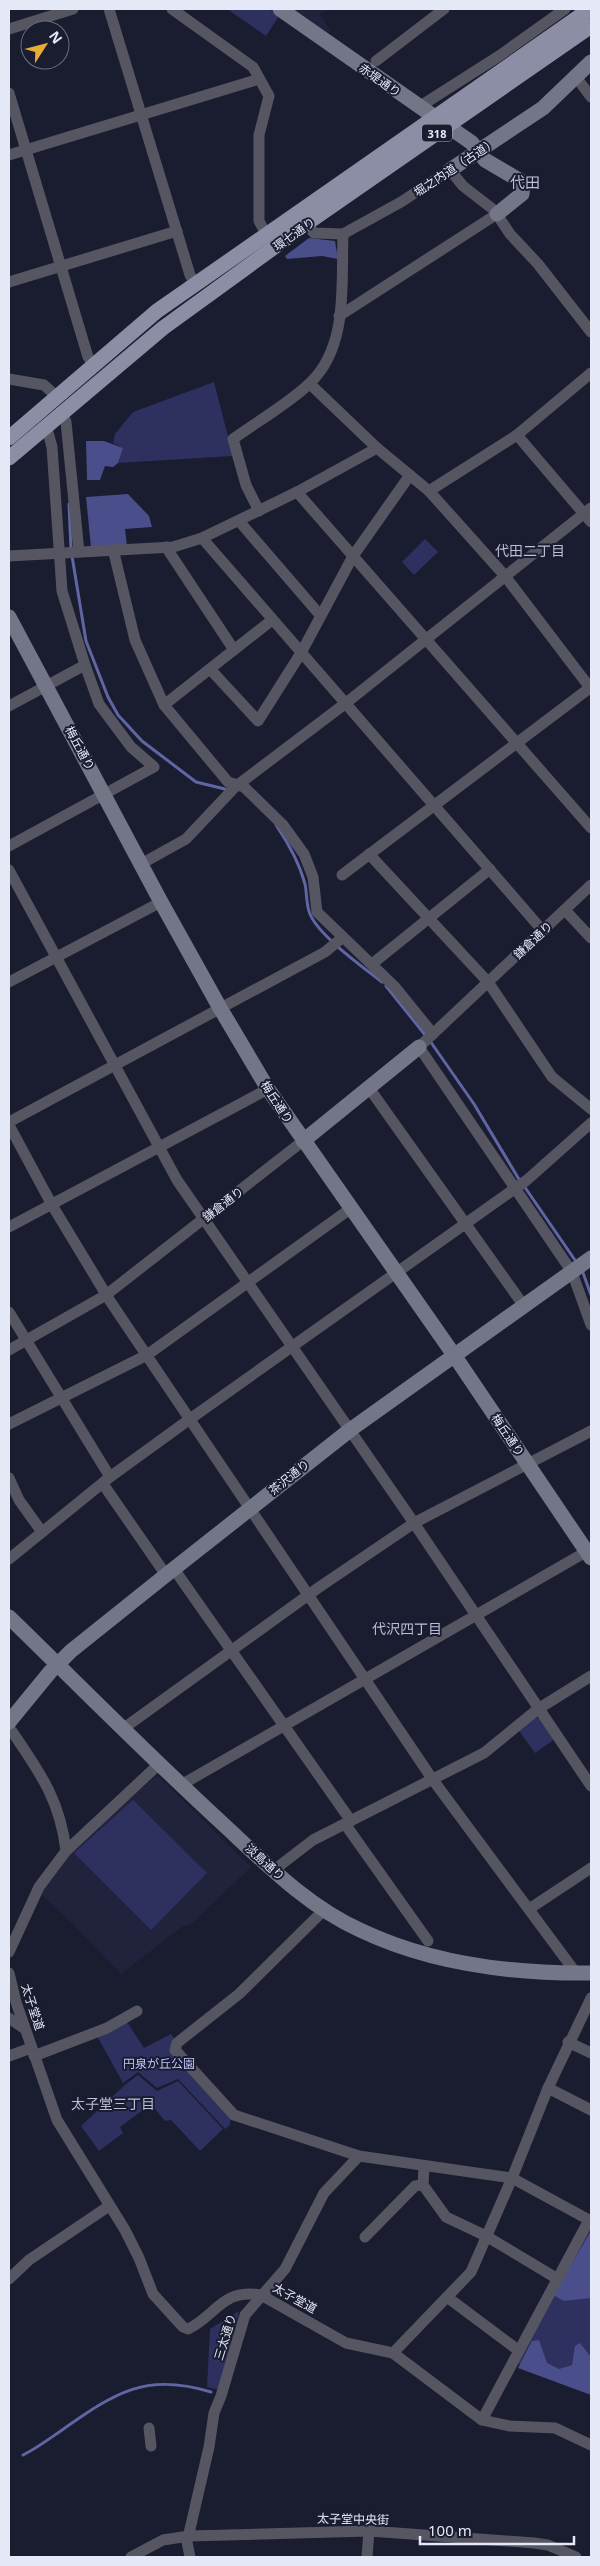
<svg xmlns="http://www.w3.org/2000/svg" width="600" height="2566" font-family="'Noto Sans','Noto Sans JP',sans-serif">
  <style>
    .built { fill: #21233d }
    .green { fill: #2e305f }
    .forest { fill: #4a4e8a }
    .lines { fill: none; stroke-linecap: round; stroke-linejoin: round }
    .stream { stroke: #6065a3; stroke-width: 3 }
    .street { stroke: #555661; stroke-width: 11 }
    .secondary { stroke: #737687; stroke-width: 15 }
    .primary { stroke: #8b8ea4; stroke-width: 15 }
    .labels { text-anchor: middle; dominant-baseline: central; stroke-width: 4; stroke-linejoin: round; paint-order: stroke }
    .shield { fill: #1a1c30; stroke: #a8abbb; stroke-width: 1 }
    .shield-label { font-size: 11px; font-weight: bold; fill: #e5e8f6 }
    .street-label { font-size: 12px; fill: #e5e8f6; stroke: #1a1c30 }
    .park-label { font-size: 12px; fill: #bdc4fb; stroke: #1a1c30 }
    .neighbourhood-label { font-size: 14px; fill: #babed9; stroke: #1a1c30 }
    .quarter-label { font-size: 15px; fill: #babed9; stroke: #1a1c30 }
  </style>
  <rect width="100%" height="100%" fill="#1a1c30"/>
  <!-- built -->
  <g class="built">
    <path d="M290,9H330L319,14L331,31L325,34Z"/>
    <path d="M157,1775L251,1867L190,1925L183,1926L121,1974L70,1921L41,1894L68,1854Z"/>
  </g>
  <!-- green -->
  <g class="green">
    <path d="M227,9H269L279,16L266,36Z"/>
    <path d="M214,382L233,456L118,463L123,448L113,443L115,434L133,412Z"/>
    <path d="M425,539L438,552L414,575L402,562Z"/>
    <path d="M532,1717L542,1718L555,1736L552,1741L535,1753L517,1728Z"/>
    <path d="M133,1800L207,1873L151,1930L74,1853Z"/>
    <path d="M127,2022L144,2048L171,2034L232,2116L229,2126L225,2129L178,2079L157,2088L138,2072L123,2083L97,2036Z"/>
    <path d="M138,2075L157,2091L178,2081L223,2129L200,2151L171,2120L165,2121L151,2104L120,2127L123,2133L99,2151L81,2126L125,2085Z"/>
    <path d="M591,2227V2388L517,2363Z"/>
    <path d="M239,2311L220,2390L207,2387L210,2329Z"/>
  </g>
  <!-- forest -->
  <g class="forest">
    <path d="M309,238L335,241L338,259L322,256L287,259L285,256Z"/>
    <path d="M86,441H104L123,448L118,463L113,467L105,466L100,480H87Z"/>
    <path d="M128,494L149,516L152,527L125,529L127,546L91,547L86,497Z"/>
    <path d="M591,2231V2298L564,2301L553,2295Z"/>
    <path d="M539,2340L547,2363L559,2369L572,2365L575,2346L580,2343L591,2357V2395L518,2368L532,2341Z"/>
  </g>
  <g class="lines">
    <!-- stream -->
    <g class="stream">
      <path d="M69,504L71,550"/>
      <path d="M72,556L86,641L108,697L118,715L142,741L196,782L229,790"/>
      <path d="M276,825C289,844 299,862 305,884C307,893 306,905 310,914C319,936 363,967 382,982"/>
      <path d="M386,986L426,1036"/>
      <path d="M430,1041L474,1104L520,1181"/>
      <path d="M524,1186L577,1263"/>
      <path d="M582,1270L591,1295"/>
      <path d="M23,2455C37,2448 49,2439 62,2430C115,2393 145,2372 211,2392"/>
    </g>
    <!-- street -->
    <g class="street">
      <path d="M109,9L190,275L195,283"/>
      <path d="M172,9L253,67L269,96L259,135V221L266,234"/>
      <path d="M9,29L73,9"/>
      <path d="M376,61L444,9"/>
      <path d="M576,77L591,97"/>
      <path d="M9,93L88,357L94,365"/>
      <path d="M419,107L499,56L565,9"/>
      <path d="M9,155L259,79"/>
      <path d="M306,224L314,233L343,234L401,202L450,170L463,186L494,210L510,234L538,264L591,332"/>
      <path d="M9,282L177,231"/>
      <path d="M339,316L497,214"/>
      <path d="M9,379L44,385L56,396"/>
      <path d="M310,384L377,448L429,491L472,539L505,576L591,689"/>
      <path d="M61,412L66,422L79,552"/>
      <path d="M517,435L591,522"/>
      <path d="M429,491L517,435L591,373"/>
      <path d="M297,492L591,828"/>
      <path d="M259,511L246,485L233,439C255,423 291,402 310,383C349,346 341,283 343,234"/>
      <path d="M239,521L320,615"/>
      <path d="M202,538L543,931"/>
      <path d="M166,547L234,650"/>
      <path d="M113,549L135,640L164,705L228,782L244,787L283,825L304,854L313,877L317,912L395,987L433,1034"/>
      <path d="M9,556L173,547L202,538L297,492L377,448"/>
      <path d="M210,669L258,721L301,653L353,556L410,475"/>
      <path d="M164,705L272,620"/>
      <path d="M9,706L85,665"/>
      <path d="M9,846L154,767L131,747L99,704L85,665L62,591L52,447L46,425"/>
      <path d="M369,854L488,982L552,1077L591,1109"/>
      <path d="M141,864L186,839L235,787L346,703L591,508"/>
      <path d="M9,870L177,1180L414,1523L591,1786"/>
      <path d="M342,875L591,687"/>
      <path d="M591,885L419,1047L572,1272L591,1325"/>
      <path d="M565,910L591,938"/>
      <path d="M372,964L490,869"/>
      <path d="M9,982L161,902"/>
      <path d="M369,1088L524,1306"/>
      <path d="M9,1122L325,952L342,938"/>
      <path d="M9,1125L52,1205L110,1301L433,1780L576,1973"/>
      <path d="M9,1227L268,1089"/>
      <path d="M9,1312L110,1477"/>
      <path d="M9,1350L106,1295L303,1141"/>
      <path d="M9,1424L147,1355L350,1209"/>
      <path d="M9,1478L19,1500L42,1532"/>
      <path d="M103,1484L166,1575"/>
      <path d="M9,1559L110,1477L190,1419L527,1180L591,1123"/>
      <path d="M174,1569L351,1821"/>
      <path d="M9,1727C38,1770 60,1798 66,1851L39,1887L9,1952"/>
      <path d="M124,1728L318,1588L414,1523L591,1431"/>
      <path d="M181,1785L591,1549"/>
      <path d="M345,1824L428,1941"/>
      <path d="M66,1851L159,1764"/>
      <path d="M274,1870L313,1840L484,1753L538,1709L591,1676"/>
      <path d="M529,1909L591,1868"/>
      <path d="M324,1910L239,1994L177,2043L175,2050L234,2115L359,2156L512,2178L591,2221"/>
      <path d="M9,1973L16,2002L57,2120L125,2230L139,2258L153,2294L183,2327L188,2329C216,2316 222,2288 261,2295L346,2343L393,2353L482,2420L509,2426L555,2428L591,2445"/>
      <path d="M9,2018L25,2029"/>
      <path d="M568,2042L591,2053"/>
      <path d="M9,2056L31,2048"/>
      <path d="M34,2056L107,2028L137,2011"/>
      <path d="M548,2088L591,2110"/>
      <path d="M424,2167L423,2185L446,2217L486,2236L556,2278"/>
      <path d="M365,2237L415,2186L423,2185"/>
      <path d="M9,2279L29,2260L109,2206"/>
      <path d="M447,2297L518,2350"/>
      <path d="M393,2353L471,2272L512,2178L548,2088L591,1998"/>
      <path d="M482,2420L589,2220"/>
      <path d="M149,2428L151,2446"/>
      <path d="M131,2557L163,2540L189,2536L369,2531L534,2543L548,2545L576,2557"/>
      <path d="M190,2557L187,2542L209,2447L214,2413L221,2396L245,2315L285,2269L324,2193L359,2156"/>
      <path d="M367,2557L369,2531"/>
    </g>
    <!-- secondary -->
    <g class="secondary">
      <path d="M280,9L472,143L485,160L519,180L523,184L522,194L497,214"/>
      <path d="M450,170L543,108L591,62"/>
      <path d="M9,617L161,902L220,1008L268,1089L454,1355L591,1558"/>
      <path d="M303,1141L419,1047"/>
      <path d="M9,1617C80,1686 150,1757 223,1824C265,1863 307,1906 360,1930C431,1964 513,1974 591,1973"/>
      <path d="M9,1722L50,1672L71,1651L166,1575L350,1430L591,1258"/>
    </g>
    <!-- primary -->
    <g class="primary">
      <path d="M9,438L157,311L590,9"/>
      <path d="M9,458L163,328L306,224L591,26"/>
    </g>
  </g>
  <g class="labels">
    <!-- shield labels -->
    <rect class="shield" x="422" y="124.5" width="30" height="17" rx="4"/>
    <g class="shield-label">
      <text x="437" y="133">318</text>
    </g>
    <!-- street labels -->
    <g class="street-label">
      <text transform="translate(380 80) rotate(35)">赤堤通り</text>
      <text transform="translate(455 167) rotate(-33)">堀之内道（古道）</text>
      <text transform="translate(294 234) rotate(-35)">環七通り</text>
      <text transform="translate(80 748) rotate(62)">梅丘通り</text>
      <text transform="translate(533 940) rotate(-43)">鎌倉通り</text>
      <text transform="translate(277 1102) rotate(57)">梅丘通り</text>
      <text transform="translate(223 1204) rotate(-38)">鎌倉通り</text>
      <text transform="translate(508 1435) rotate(56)">梅丘通り</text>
      <text transform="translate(289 1477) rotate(-39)">茶沢通り</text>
      <text transform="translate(265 1862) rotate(42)">淡島通り</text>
      <text transform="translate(33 2007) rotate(72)">太子堂道</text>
      <text transform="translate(295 2298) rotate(29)">太子堂道</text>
      <text transform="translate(225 2337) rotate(-73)">三太通り</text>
      <text transform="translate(353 2519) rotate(1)">太子堂中央街</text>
    </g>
    <!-- park labels -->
    <g class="park-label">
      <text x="159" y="2063">円泉が丘公園</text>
    </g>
    <!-- neighbourhood labels -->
    <g class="neighbourhood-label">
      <text x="530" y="550">代田二丁目</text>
      <text x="407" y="1628">代沢四丁目</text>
      <text x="113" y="2103">太子堂三丁目</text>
    </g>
    <!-- quarter labels -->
    <g class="quarter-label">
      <text x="525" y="182">代田</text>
    </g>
  </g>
  <!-- border -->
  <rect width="600" height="2566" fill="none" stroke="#e5e8f6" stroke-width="20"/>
  <!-- north arrow -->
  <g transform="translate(45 45) rotate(54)"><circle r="24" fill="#1a1c30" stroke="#6b6e7f"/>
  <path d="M0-4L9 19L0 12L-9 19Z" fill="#e7ac36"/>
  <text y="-8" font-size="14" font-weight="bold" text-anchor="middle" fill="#e5e8f6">N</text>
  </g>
  <!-- scale -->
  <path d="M420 2536v8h154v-8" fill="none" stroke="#e5e8f6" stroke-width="2.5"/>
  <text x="428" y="2536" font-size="15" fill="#e5e8f6" stroke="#1a1c30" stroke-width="4" paint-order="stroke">100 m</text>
</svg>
